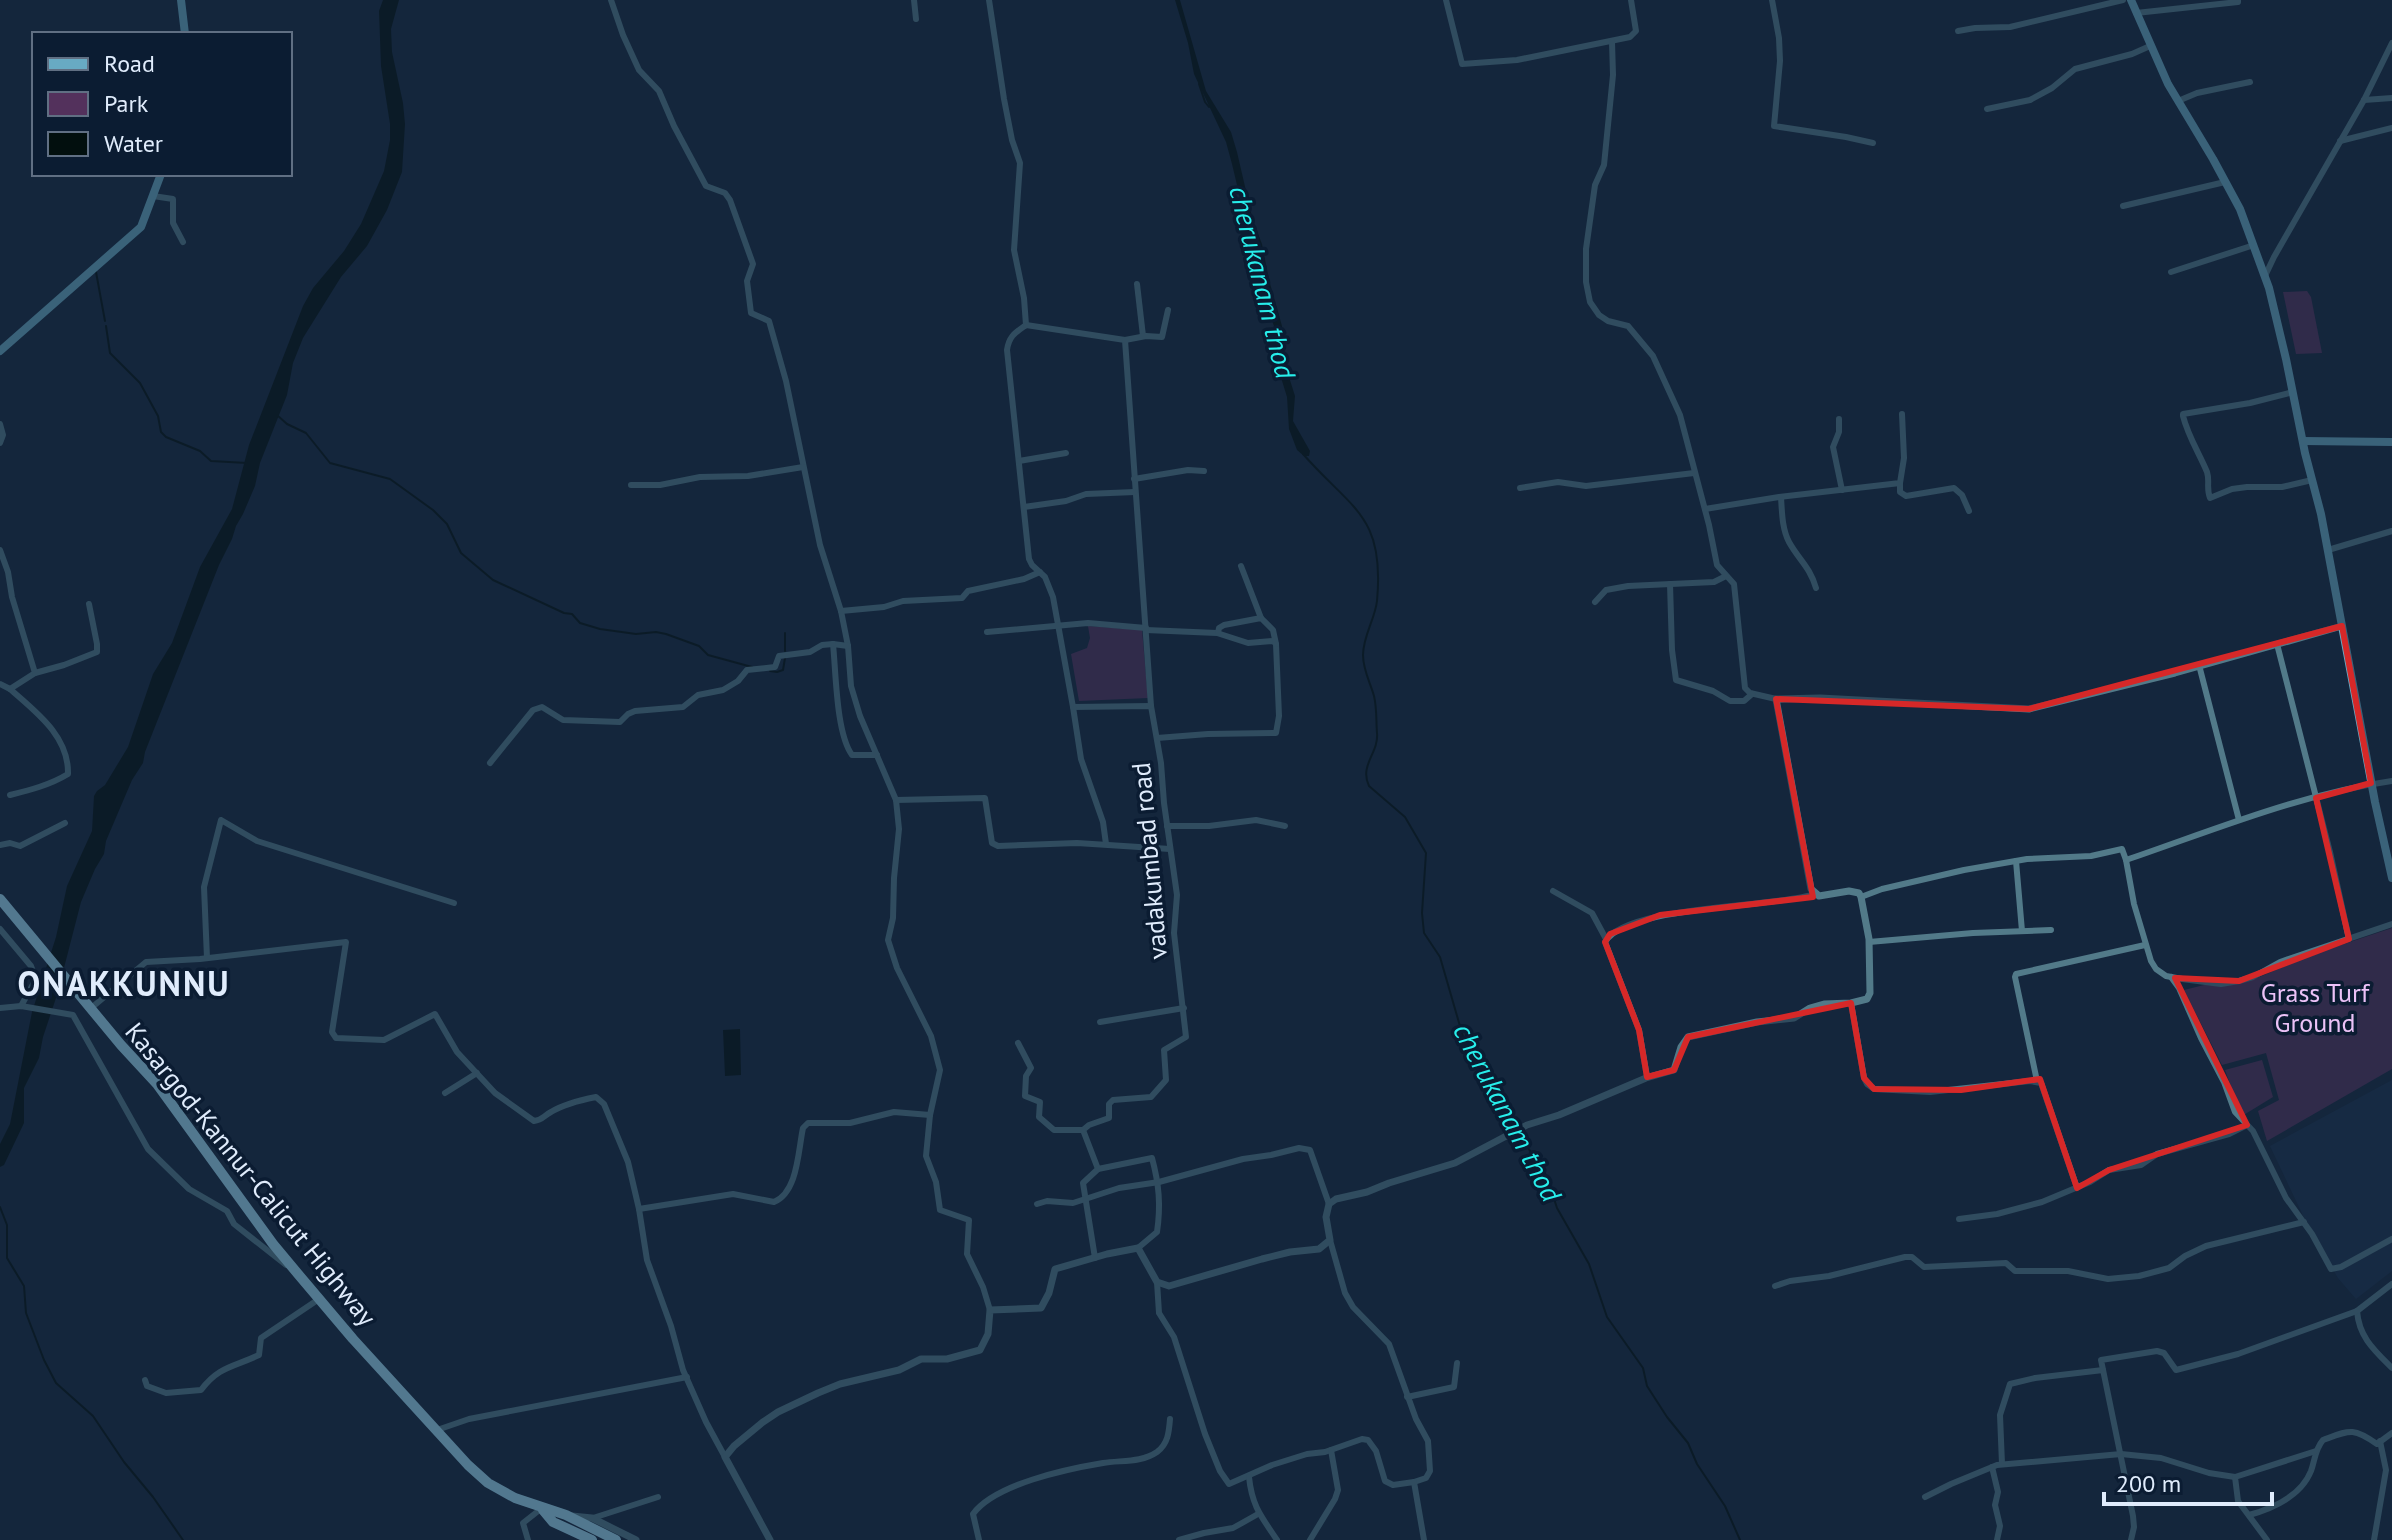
<svg xmlns="http://www.w3.org/2000/svg" width="2392" height="1540" font-family="'PT Sans',sans-serif">
  <style>
    .built { fill: #1a304c }
    .green { fill: #53315c }
    .water { fill: #020f0e }
    .lines { fill: none; stroke-linecap: round; stroke-linejoin: round }
    .stream { stroke: #020f0e; stroke-width: 2 }
    .minor { stroke: #527a89; stroke-width: 6 }
    .tertiary { stroke: #527a89; stroke-width: 7 }
    .secondary { stroke: #68aac3; stroke-width: 8 }
    .trunk { stroke: #9edcf4; stroke-width: 10 }
    .marked { fill: none; stroke: #d62828; stroke-width: 6; stroke-linejoin: round }
    .labels { text-anchor: middle; dominant-baseline: central; stroke-width: 7; stroke-linejoin: round; paint-order: stroke }
    .street-label { font-size: 26px; fill: #e0ecfc; stroke: #0b1c32 }
    .park-label { font-size: 26px; fill: #ebc2f7; stroke: #0b1c32 }
    .water-label { font-size: 28px; font-style: italic; fill: #27eeeb; stroke: #0b1c32 }
    .district-label { font-size: 34px; font-weight: bold; letter-spacing: 2px; fill: #e0ecfc; stroke: #0b1c32 }
  </style>
  <rect width="100%" height="100%" fill="#14263d"/>
  <!-- built -->
  <path class="built" d="M2392,1080V1271L2356,1299L2338,1278L2309,1228L2270,1146Z"/>
  <!-- green -->
  <g class="green">
    <path d="M2307,291L2311,297L2322,353L2296,354L2283,292Z"/>
    <path d="M1088,626L1142,630L1148,698L1079,701L1071,654L1087,648L1090,638Z"/>
    <path d="M2392,928V1069L2267,1141L2258,1111L2279,1100L2266,1053L2222,1065L2184,990L2204,985L2257,978L2314,954Z"/>
    <path d="M2262,1060L2273,1097L2242,1116L2225,1070Z"/>
  </g>
  <!-- water -->
  <g class="water">
    <path d="M383,0H399L391,29L392,52L403,103L405,124L402,172L387,210L367,246L341,277L303,338L293,363L287,395L260,463L255,486L243,514L236,526L232,539L219,565L145,752L143,763L132,780L106,841L104,854L95,869L81,902L57,995L43,1037L39,1058L24,1088V1123L4,1165L0,1167V1144L10,1124L32,1012L56,937L67,886L92,831L94,796L97,791L105,785L128,747L153,674L172,643L200,567L232,509L249,445L303,306L313,288L344,251L361,224L384,171L390,140V124L381,66L379,11Z"/>
    <path d="M1175,0H1180L1206,91L1231,132L1237,152L1253,221L1262,244L1269,280L1282,326L1284,361L1295,396L1293,421L1310,451L1309,456H1304L1297,450L1289,429L1287,397L1275,358L1274,326L1265,303L1232,164L1226,142L1194,74L1188,43Z"/>
    <path d="M740,1029L741,1075L725,1076L723,1030Z"/>
  </g>
  <g class="lines">
    <!-- stream -->
    <g class="stream">
      <path d="M1199,84L1205,102L1209,107"/>
      <path d="M96,272L105,321"/>
      <path d="M106,326L110,353L140,383L158,416L161,432L166,437L200,451L211,461L247,463"/>
      <path d="M277,415L287,424L306,433L330,463L390,479L433,510L447,524L461,553L493,580L564,613L572,614L580,623L600,629L636,634L656,632L666,634L699,646L708,655L752,667"/>
      <path d="M1303,454C1352,510 1385,515 1377,601C1375,619 1363,636 1363,655C1363,670 1370,682 1374,696C1377,708 1376,721 1377,733C1379,753 1359,765 1369,786L1405,817L1426,853L1422,913L1424,933L1440,957L1464,1040L1497,1088L1516,1128"/>
      <path d="M785,651V633"/>
      <path d="M770,671L777,672L783,670L785,658"/>
      <path d="M1519,1134L1547,1177L1557,1208L1589,1264L1607,1317L1643,1368L1647,1386L1667,1417L1688,1443L1697,1464L1725,1506L1740,1540"/>
      <path d="M0,1207L7,1225V1258L24,1286L26,1313L44,1360L56,1383L93,1416L124,1462L153,1497L183,1540"/>
    </g>
    <!-- minor -->
    <g class="minor">
      <path d="M611,0L623,35L639,70L659,91L674,126L706,186L725,193L730,200L753,264L747,281L751,313L769,321L786,381L820,545L841,611L848,646L851,686L860,716L896,800L899,829L894,878L893,918L888,940L897,968L931,1036L940,1070L930,1115L926,1156L936,1182L940,1210L969,1220L967,1254L983,1287L990,1310"/>
      <path d="M914,0L916,19"/>
      <path d="M989,0L1004,99L1012,140L1020,163L1014,250L1024,298L1026,325C1015,333 1009,336 1007,350L1029,559L1032,565L1045,577L1053,597L1073,707L1151,706L1161,763L1164,803L1177,895L1174,933L1186,1037L1164,1050L1166,1080L1151,1097L1113,1100L1109,1104V1118L1089,1125L1083,1130L1098,1169L1083,1183L1095,1258"/>
      <path d="M1446,0L1462,64L1517,60L1630,37L1636,31L1631,0"/>
      <path d="M1772,0L1779,38L1780,61L1774,126L1846,137L1873,143"/>
      <path d="M2136,13L2238,2V0"/>
      <path d="M1958,31L1975,28L2010,27L2123,0"/>
      <path d="M1612,42L1613,75L1604,165L1595,185L1586,249V282L1590,302L1599,315L1608,321L1628,326L1653,356L1680,415L1709,525L1717,565L1734,584L1745,688L1750,693L1776,699"/>
      <path d="M2364,100L2392,98"/>
      <path d="M2178,101L2197,93L2250,82"/>
      <path d="M1987,109L2030,100L2052,88L2075,69L2132,54L2150,46"/>
      <path d="M2340,141L2392,128"/>
      <path d="M153,196L173,199V223L183,242"/>
      <path d="M2123,206L2225,182"/>
      <path d="M2171,272L2254,245"/>
      <path d="M2265,276L2274,257L2364,100L2392,43"/>
      <path d="M1137,284L1143,336"/>
      <path d="M1026,325L1125,340L1151,706"/>
      <path d="M1125,340L1146,336L1162,337L1168,310"/>
      <path d="M2293,392L2250,403L2183,414V416C2188,436 2199,453 2207,472C2210,481 2206,488 2210,498L2232,489L2247,487H2282L2312,480"/>
      <path d="M1839,419V432L1833,447L1842,490"/>
      <path d="M0,424L3,435L0,443"/>
      <path d="M1019,461L1066,453"/>
      <path d="M1134,479L1188,470L1204,471"/>
      <path d="M1900,483V492L1906,496L1954,488L1962,495L1969,511"/>
      <path d="M631,485H660L700,477L748,476L803,467"/>
      <path d="M1520,488L1558,482L1586,486L1694,473"/>
      <path d="M1781,497C1782,512 1782,529 1789,542C1799,560 1810,567 1816,588"/>
      <path d="M1024,507L1066,501L1086,494L1135,492"/>
      <path d="M1705,509L1779,497L1900,483L1904,458L1902,414"/>
      <path d="M0,550L8,572L12,597L35,673L10,689L0,684"/>
      <path d="M2328,550L2392,531"/>
      <path d="M1241,566L1261,618"/>
      <path d="M1670,584L1672,650L1676,680L1713,691L1730,701H1744L1752,694"/>
      <path d="M1595,602L1606,590L1628,586L1714,582L1726,576"/>
      <path d="M841,611L884,607L903,601L962,598L968,591L1024,579L1040,572"/>
      <path d="M1146,630L1217,633L1248,643L1273,641L1276,644L1279,716L1276,733L1208,734L1157,738"/>
      <path d="M987,632L1088,623L1146,628"/>
      <path d="M1218,633L1219,628L1224,625L1261,618L1273,630L1276,644"/>
      <path d="M2277,644L2330,852L2349,939"/>
      <path d="M848,646L833,644C836,672 836,733 852,755H877"/>
      <path d="M2199,665L2239,820"/>
      <path d="M35,673L64,665L97,652V644L89,604"/>
      <path d="M10,689C36,712 69,736 68,774C50,785 30,790 10,795"/>
      <path d="M1073,707L1081,759L1103,822L1106,844"/>
      <path d="M490,763L533,710L542,707L563,720L620,722L628,714L635,711L683,707L698,695L723,690L738,681L747,670L775,667L779,656L810,652L822,645L833,644"/>
      <path d="M896,800L985,798L992,843L998,846L1077,843L1170,849"/>
      <path d="M1167,826H1209L1256,820L1285,826"/>
      <path d="M0,845L10,843L20,846L65,823"/>
      <path d="M2126,860C2214,830 2300,794 2392,781"/>
      <path d="M2016,861L2022,931"/>
      <path d="M1553,891L1592,913L1606,939"/>
      <path d="M1861,897L1882,889L1964,870L2027,859L2091,856L2122,849L2126,860L2134,904L2151,961L2156,969L2166,976L2182,979L2221,984L2239,981L2253,977L2280,962L2392,924"/>
      <path d="M0,929L31,966L36,979L21,1006"/>
      <path d="M1869,942L1973,933L2051,930"/>
      <path d="M207,958L204,887L221,820L257,841L454,903"/>
      <path d="M2171,977L2179,988L2201,1038L2224,1082L2235,1112L2253,1131L2286,1198L2312,1234L2331,1269L2341,1267L2392,1239"/>
      <path d="M1851,1003L1864,1078L1867,1084L1874,1089L1930,1092L2030,1081L2041,1083L2077,1188"/>
      <path d="M0,1008L21,1006L73,1015L148,1149L189,1189L227,1211L234,1224L286,1265"/>
      <path d="M90,1009L146,962L200,959L346,942L332,1032L336,1038L384,1040L435,1014L457,1052L495,1093L534,1121C543,1120 543,1116 551,1112C564,1104 581,1100 596,1097L604,1104L628,1162L639,1209L647,1260L671,1326L683,1370L706,1422L725,1457"/>
      <path d="M1100,1022L1184,1008"/>
      <path d="M1018,1043L1031,1068L1026,1076L1025,1096L1040,1102L1039,1117L1054,1130H1083"/>
      <path d="M1647,1077L1639,1030L1605,942C1626,905 1771,908 1815,894"/>
      <path d="M2037,1081L2015,977L2016,974L2145,945"/>
      <path d="M445,1093L477,1073"/>
      <path d="M1098,1169L1152,1158C1159,1184 1161,1205 1157,1232L1138,1248"/>
      <path d="M1037,1204L1047,1201L1073,1203L1119,1188L1159,1182L1243,1159L1271,1155L1299,1148L1310,1150L1329,1204"/>
      <path d="M639,1209L733,1194L774,1202C798,1192 798,1151 803,1128L808,1123H850L894,1112L930,1115"/>
      <path d="M1959,1219L1997,1214L2042,1202L2090,1182L2109,1170L2141,1165L2157,1154L2229,1134L2247,1125"/>
      <path d="M1330,1240L1345,1293L1353,1307L1389,1344L1416,1419L1428,1441L1430,1471L1426,1478L1414,1482L1424,1540"/>
      <path d="M1157,1282L1159,1313L1174,1337L1205,1434L1220,1471L1229,1484L1272,1465L1307,1454L1325,1452L1362,1439L1368,1440L1376,1451L1385,1481L1393,1485L1414,1482"/>
      <path d="M1775,1286L1790,1281L1829,1276L1905,1257H1912L1924,1267L2006,1263L2015,1271H2068L2108,1279L2139,1276L2169,1268L2185,1256L2206,1246L2304,1222"/>
      <path d="M2357,1311C2359,1337 2374,1350 2392,1368"/>
      <path d="M145,1380L147,1386L166,1393L201,1390C219,1366 234,1367 259,1355L261,1338L319,1299"/>
      <path d="M1407,1397L1454,1387L1457,1363"/>
      <path d="M437,1430L469,1419L687,1377"/>
      <path d="M2002,1464L2000,1415L2010,1384L2035,1378L2103,1370"/>
      <path d="M1992,1467L1998,1492L1995,1505L2000,1526L1997,1540"/>
      <path d="M1249,1477C1252,1506 1261,1516 1277,1540"/>
      <path d="M1925,1497L1951,1484L1997,1465L2121,1454L2161,1458L2209,1473L2235,1477"/>
      <path d="M2249,1515C2274,1508 2301,1496 2311,1471C2315,1460 2315,1449 2323,1440C2350,1430 2353,1427 2377,1444L2392,1433"/>
      <path d="M593,1518L658,1497"/>
      <path d="M528,1540L523,1523L542,1508"/>
      <path d="M979,1540L973,1514C995,1484 1067,1469 1103,1463C1121,1460 1141,1463 1157,1452C1168,1444 1169,1432 1170,1419"/>
      <path d="M1179,1540L1204,1533L1233,1528L1258,1514"/>
      <path d="M1310,1540L1335,1499L1338,1490L1331,1450"/>
      <path d="M2131,1540L2134,1527L2133,1516L2101,1360L2157,1351L2164,1353L2176,1370L2238,1354L2357,1311L2392,1284"/>
      <path d="M2267,1540L2238,1501L2235,1477L2316,1451"/>
      <path d="M2374,1540L2386,1470L2380,1441"/>
    </g>
    <!-- tertiary -->
    <g class="tertiary">
      <path d="M572,1516L592,1518L636,1540"/>
      <path d="M770,1540L725,1457L734,1446L763,1422L778,1412L818,1393L840,1384L899,1370L921,1359H947L980,1350L988,1334L990,1310L1041,1308L1049,1293L1055,1269L1107,1254L1138,1248L1157,1282L1169,1286L1262,1259L1290,1252L1319,1249L1330,1240L1326,1217L1329,1204L1336,1199L1367,1192L1389,1183L1455,1163L1527,1125L1559,1115L1646,1078L1674,1070L1681,1047L1688,1037L1757,1022L1794,1018L1810,1008L1824,1004L1851,1003L1867,999L1870,993L1869,939L1861,897L1859,893L1849,891L1819,896L1811,889L1776,699L1820,698L2029,709L2175,673L2342,626"/>
    </g>
    <!-- secondary -->
    <g class="secondary">
      <path d="M181,0L185,34"/>
      <path d="M2131,0L2168,84L2213,159L2240,209L2269,288L2286,359L2305,453L2321,514L2375,802L2392,878"/>
      <path d="M0,351L141,227L161,174"/>
      <path d="M2303,441L2392,442"/>
    </g>
    <!-- trunk -->
    <g class="trunk">
      <path d="M0,899L121,1045L157,1084L273,1244L298,1274L353,1339L468,1465L488,1483L515,1498L566,1515L616,1540"/>
      <path d="M543,1510L553,1522L592,1540"/>
    </g>
  </g>
  <!-- marked area -->
  <path d="M0 0H2392V1540H0ZM2342,626L2371,783L2316,798L2349,939L2239,981L2175,978L2247,1125L2109,1170L2077,1188L2040,1079L1961,1090L1874,1089L1864,1078L1851,1003L1688,1037L1674,1070L1647,1077L1639,1030L1605,942L1610,934L1660,915L1813,897L1776,699L2029,709Z" fill="#14263d" fill-opacity=".55" fill-rule="evenodd"/>
  <path class="marked" d="M2342,626L2371,783L2316,798L2349,939L2239,981L2175,978L2247,1125L2109,1170L2077,1188L2040,1079L1961,1090L1874,1089L1864,1078L1851,1003L1688,1037L1674,1070L1647,1077L1639,1030L1605,942L1610,934L1660,915L1813,897L1776,699L2029,709Z"/>
  <g class="labels">
    <!-- street labels -->
    <g class="street-label">
      <text transform="translate(1149 861) rotate(-95)">vadakumbad road</text>
      <text transform="translate(251 1174) rotate(51)">Kasargod-Kannur-Calicut Highway</text>
    </g>
    <!-- park labels -->
    <g class="park-label">
      <text x="2315" y="992">Grass Turf<tspan x="2315" dy="30">Ground</tspan></text>
    </g>
    <!-- water labels -->
    <g class="water-label">
      <text transform="translate(1263 282) rotate(76)">cherukanam thod</text>
      <text transform="translate(1508 1112) rotate(62)">cherukanam thod</text>
    </g>
    <!-- district labels -->
    <g class="district-label">
      <text x="124" y="983">ONAKKUNNU</text>
    </g>
  </g>
  <!-- legend -->
  <rect x="32" y="32" width="260" height="144" fill="#0b1c32" stroke="#606f83" stroke-width="2"/>
  <rect x="48" y="58" width="40" height="12" fill="#68aac3" stroke="#606f83" stroke-width="2"/>
  <text x="104" y="72" font-size="24" fill="#e0ecfc">Road</text>
  <rect x="48" y="92" width="40" height="24" fill="#53315c" stroke="#606f83" stroke-width="2"/>
  <text x="104" y="112" font-size="24" fill="#e0ecfc">Park</text>
  <rect x="48" y="132" width="40" height="24" fill="#020f0e" stroke="#606f83" stroke-width="2"/>
  <text x="104" y="152" font-size="24" fill="#e0ecfc">Water</text>
  <!-- scale -->
  <path d="M2104 1492v12h168v-12" fill="none" stroke="#e0ecfc" stroke-width="4"/>
  <text x="2116" y="1492" font-size="24" fill="#e0ecfc" stroke="#0b1c32" stroke-width="6" paint-order="stroke">200 m</text>
</svg>
